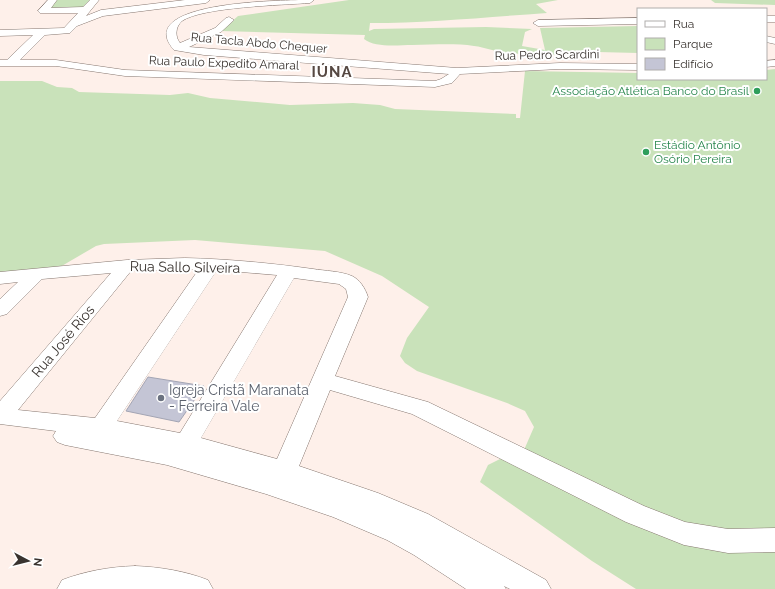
<svg xmlns="http://www.w3.org/2000/svg" width="775" height="589" font-family="Raleway,sans-serif">
  <style>
    .green { fill: #c9e2ba }
    .building { fill: #c4c5d5; stroke: #a3a5b4 }
    .lines { fill: none; stroke-linecap: round; stroke-linejoin: round }
    .minor-casing { stroke: #867770; stroke-width: 1 }
    .minor { fill: #fff; fill-rule: evenodd }
    .leisure-dot { fill: #2e9e5b; stroke: #fff; stroke-width: 1.5 }
    .worship-dot { fill: #6b7280; stroke: #fff; stroke-width: 1.5 }
    .labels { text-anchor: middle; dominant-baseline: central; stroke-width: 4; stroke-linejoin: round; paint-order: stroke }
    .far-street-label { font-size: 12px; fill: #39332f; stroke: #fff }
    .far-leisure-label { font-size: 12px; fill: #27864d; stroke: #fff; text-anchor: end }
    .street-label { font-size: 14px; fill: #39332f; stroke: #fff }
    .worship-label { font-size: 14px; fill: #5b616d; stroke: #fff; text-anchor: start }
    .far-district-label { font-size: 15px; font-weight: bold; letter-spacing: 1px; fill: #564842; stroke: #fff }
  </style>
  <rect width="100%" height="100%" fill="#fef0ea"/>
  <!-- green -->
  <g class="green">
    <path d="M56,0H92L83,9L45,10Z"/>
    <path d="M349,0H558L536,4L547,13C488,17 429,23 370,23L369,31L374,29L486,27L532,29L525,32L522,46L545,50L540,28L638,26V53L557,51L559,55C541,55 524,55 507,53C495,52 485,47 474,46C453,43 433,45 412,45C398,45 375,48 364,39L365,35L221,31L238,16Z"/>
    <path d="M711,0H775V5L715,3Z"/>
    <path d="M775,69V589H636L592,561L480,482L488,465L514,452L524,450L534,427L525,411L507,403L417,371L405,363L400,356L407,338L429,307L382,276L325,251L195,240L104,244L96,246L60,267L0,273V81H42L57,87L72,88L79,92L170,95L188,93L210,98L290,105L353,103L380,105L395,109L516,114V118H520L525,71L638,73V79H766V70Z"/>
  </g>
  <!-- building -->
  <path class="building" d="M148,377L204,386L179,422L126,411Z"/>
  <g class="lines">
    <!-- minor casing -->
    <g class="minor-casing">
      <g id="minor">
        <path d="M48,0H57L51,8L83,7L90,0H99L86,16L101,10L185,0H210L206,3L103,16L77,26L70,33L45,35L20,60H56L125,70L435,81L441,79L449,74L204,55L174,50C130,0 291,0 314,0L310,3C283,5 202,7 182,21C175,27 175,37 180,43L215,28L226,18L229,17L234,20L221,32L189,47L457,68L560,63L638,64V70L560,69L460,74L452,83L435,87L125,76L56,66H0V60H7L33,35L0,36V30L64,28L78,13H40L38,11Z"/>
        <rect x="766" y="16" width="9" height="6"/>
        <path d="M638,18V24L538,26L533,23L538,20Z"/>
        <path d="M766,36L775,38V44L766,42Z"/>
        <path d="M775,60V66L766,67V61Z"/>
        <path d="M185,258C228,259 270,263 313,269C325,271 340,271 352,276C360,280 365,288 368,297L335,376L428,402L644,506L685,522L728,529L775,528V552L728,553L684,545L674,541L626,522L412,414L330,390L299,466L378,493L428,514L546,580L551,589H510L504,586L506,589H466L414,555L387,540L333,517L266,494L167,465L65,445L57,442L53,436L56,431L0,424V401L111,273L42,279L7,314L0,316V299L18,282L0,284V272L127,260ZM199,269L95,418L18,410L131,271ZM217,270L277,275L180,433L117,421ZM294,278L339,284L346,289L348,297L277,459L201,438Z"/>
        <path d="M135,566C160,567 185,571 208,580L213,589H57L62,580C86,571 109,567 135,566Z"/>
      </g>
    </g>
    <!-- minor -->
    <use href="#minor" class="minor"/>
  </g>
  <!-- markers -->
  <g class="leisure-dot">
    <circle cx="757" cy="91" r="4"/>
    <circle cx="646" cy="152" r="4"/>
  </g>
  <circle class="worship-dot" cx="161" cy="398" r="4"/>
  <g class="labels">
    <!-- far-street labels -->
    <g class="far-street-label">
      <text transform="translate(259 43) rotate(5)">Rua Tacla Abdo Chequer</text>
      <text transform="translate(547 55) rotate(-1)">Rua Pedro Scardini</text>
      <text transform="translate(224 63) rotate(2)">Rua Paulo Expedito Amaral</text>
    </g>
    <!-- far-leisure labels -->
    <g class="far-leisure-label">
      <text x="749" y="91">Associação Atlética Banco do Brasil</text>
      <text x="654" y="145" text-anchor="start">Estádio Antônio<tspan x="654" dy="14">Osório Pereira</tspan></text>
    </g>
    <!-- street labels -->
    <g class="street-label">
      <text transform="translate(185 267) rotate(1)">Rua Sallo Silveira</text>
      <text transform="translate(63 341) rotate(-50)">Rua José Rios</text>
    </g>
    <!-- worship labels -->
    <g class="worship-label">
      <text x="169" y="390">Igreja Cristã Maranata<tspan x="169" dy="16">- Ferreira Vale</tspan></text>
    </g>
    <!-- far-district labels -->
    <g class="far-district-label">
      <text x="332" y="72">IÚNA</text>
    </g>
  </g>
  <!-- legend -->
  <rect x="637" y="8" width="130" height="72" fill="#ffffff" stroke="#b0adac"/>
  <rect x="645" y="21" width="20" height="6" fill="#ffffff" stroke="#b0adac"/>
  <text x="673" y="28" font-size="12" fill="#39332f">Rua</text>
  <rect x="645" y="38" width="20" height="12" fill="#c9e2ba" stroke="#b0adac"/>
  <text x="673" y="48" font-size="12" fill="#39332f">Parque</text>
  <rect x="645" y="58" width="20" height="12" fill="#c4c5d5" stroke="#b0adac"/>
  <text x="673" y="68" font-size="12" fill="#39332f">Edifício</text>
  <!-- north arrow -->
  <g transform="translate(28 561) rotate(97)" stroke="#ffffff" stroke-width="3" paint-order="stroke">
  <path d="M0-3L7 15L0 10L-7 15Z" fill="#39332f"/>
  <text y="-6" font-size="11" font-weight="bold" text-anchor="middle" fill="#39332f">N</text>
  </g>
</svg>
